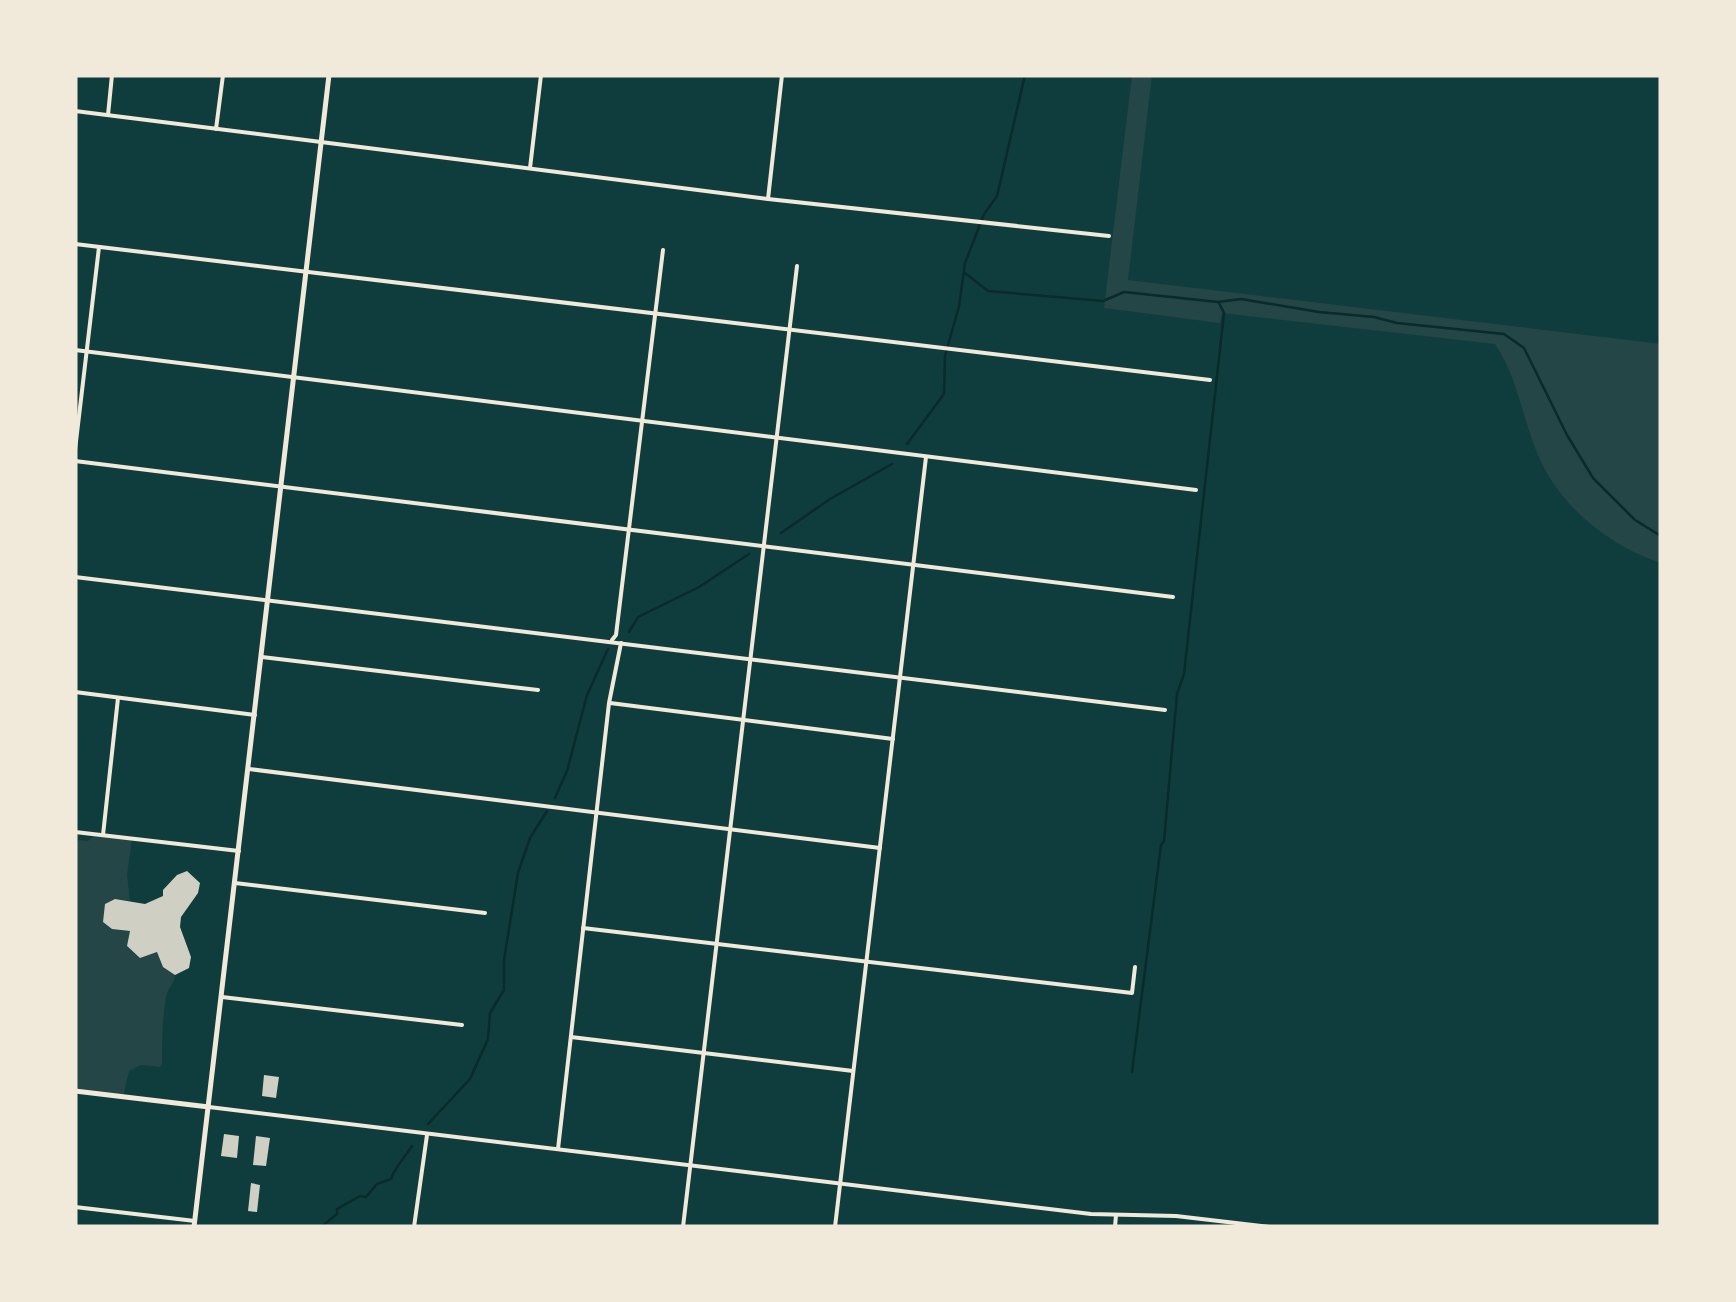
<svg xmlns="http://www.w3.org/2000/svg" width="1736" height="1302" font-family="'IBM Plex Sans',sans-serif">
  <style>
    .green { fill: #244646 }
    .lines { fill: none; stroke-linecap: round; stroke-linejoin: round }
    .stream { stroke: #0a2a2b; stroke-width: 2.5 }
    .building { fill: #cfcfc3 }
    .minor { stroke: #f1e9da; stroke-width: 4 }
    .tertiary { stroke: #f1e9da; stroke-width: 4 }
    .secondary { stroke: #f1e9da; stroke-width: 5 }
  </style>
  <rect width="100%" height="100%" fill="#0f3d3e"/>
  <!-- green -->
  <g class="green">
    <path d="M1132,75H1152L1128,280L1661,344V563C1606,545 1554,502 1534,445C1521,410 1516,375 1495,344L1222,313L1220,323L1104,308Z"/>
    <path d="M96,834L132,838L127,875L130,901L115,899L106,904L103,922L112,929L130,931L127,947L140,958L157,952L163,967L175,975C174,985 168,987 166,997C162,1019 162,1042 162,1063L160,1067L141,1065L129,1071L123,1097L75,1091V840L88,841Z"/>
  </g>
  <g class="lines">
    <!-- stream -->
    <g class="stream">
      <path d="M965,273L988,291L1103,301L1124,292L1218,302L1241,299L1319,312L1374,317L1397,323L1504,334L1524,348L1567,435L1593,478L1635,520L1661,536"/>
      <path d="M907,444L944,394L945,356L959,306L965,263L984,214L997,196L1025,75"/>
      <path d="M781,533L830,499L892,464"/>
      <path d="M629,632L638,617L699,587L749,554"/>
      <path d="M555,798L567,771L587,695L608,649"/>
      <path d="M1132,1072L1161,845L1164,841L1177,694L1184,674L1224,313L1219,303"/>
      <path d="M428,1124L470,1079L488,1039L490,1013L504,990V960L518,873L530,838L547,811"/>
      <path d="M321,1227L337,1214V1209L360,1196L366,1197L377,1184L391,1179C395,1167 405,1157 412,1146"/>
    </g>
  </g>
  <!-- building -->
  <g class="building">
    <path d="M187,871L200,883L198,893L181,917L180,927L191,957L189,968L175,975L163,967L157,952L140,958L127,946L130,931L112,929L103,922L105,904L115,899L145,904L163,896V890L177,875Z"/>
    <path d="M264,1075L279,1077L276,1098L262,1096Z"/>
    <path d="M224,1134L239,1136L237,1158L221,1156Z"/>
    <path d="M256,1136L270,1138L266,1166L253,1165Z"/>
    <path d="M251,1183L260,1185L257,1212L248,1211Z"/>
  </g>
  <g class="lines">
    <!-- minor -->
    <g class="minor">
      <path d="M108,115L112,75"/>
      <path d="M216,129L223,75"/>
      <path d="M321,142L768,199L1109,236"/>
      <path d="M530,168L541,75"/>
      <path d="M768,199L782,75"/>
      <path d="M75,244L1210,380"/>
      <path d="M75,350L1196,490"/>
      <path d="M75,450L99,247"/>
      <path d="M75,461L1173,597"/>
      <path d="M75,577L1165,710"/>
      <path d="M612,640L616,635L663,250"/>
      <path d="M262,657L538,690"/>
      <path d="M75,692L255,715"/>
      <path d="M610,703L893,739"/>
      <path d="M249,769L880,848"/>
      <path d="M75,832L239,851"/>
      <path d="M103,835L118,698"/>
      <path d="M235,883L485,913"/>
      <path d="M583,928L1132,993L1135,967"/>
      <path d="M222,997L462,1025"/>
      <path d="M571,1037L853,1071"/>
      <path d="M558,1149L609,703L621,643"/>
      <path d="M75,1207L195,1221"/>
      <path d="M414,1227L427,1135"/>
      <path d="M683,1227L797,266"/>
      <path d="M835,1227L926,457"/>
      <path d="M1115,1227L1116,1215"/>
    </g>
    <!-- tertiary -->
    <g class="tertiary">
      <path d="M75,111L321,142"/>
      <path d="M209,1107L1091,1214L1176,1216L1270,1227"/>
    </g>
    <!-- secondary -->
    <g class="secondary">
      <path d="M75,1091L209,1107"/>
      <path d="M194,1227L329,75"/>
    </g>
  </g>
  <!-- border -->
  <rect width="1736" height="1302" fill="none" stroke="#f1e9da" stroke-width="155"/>
</svg>
